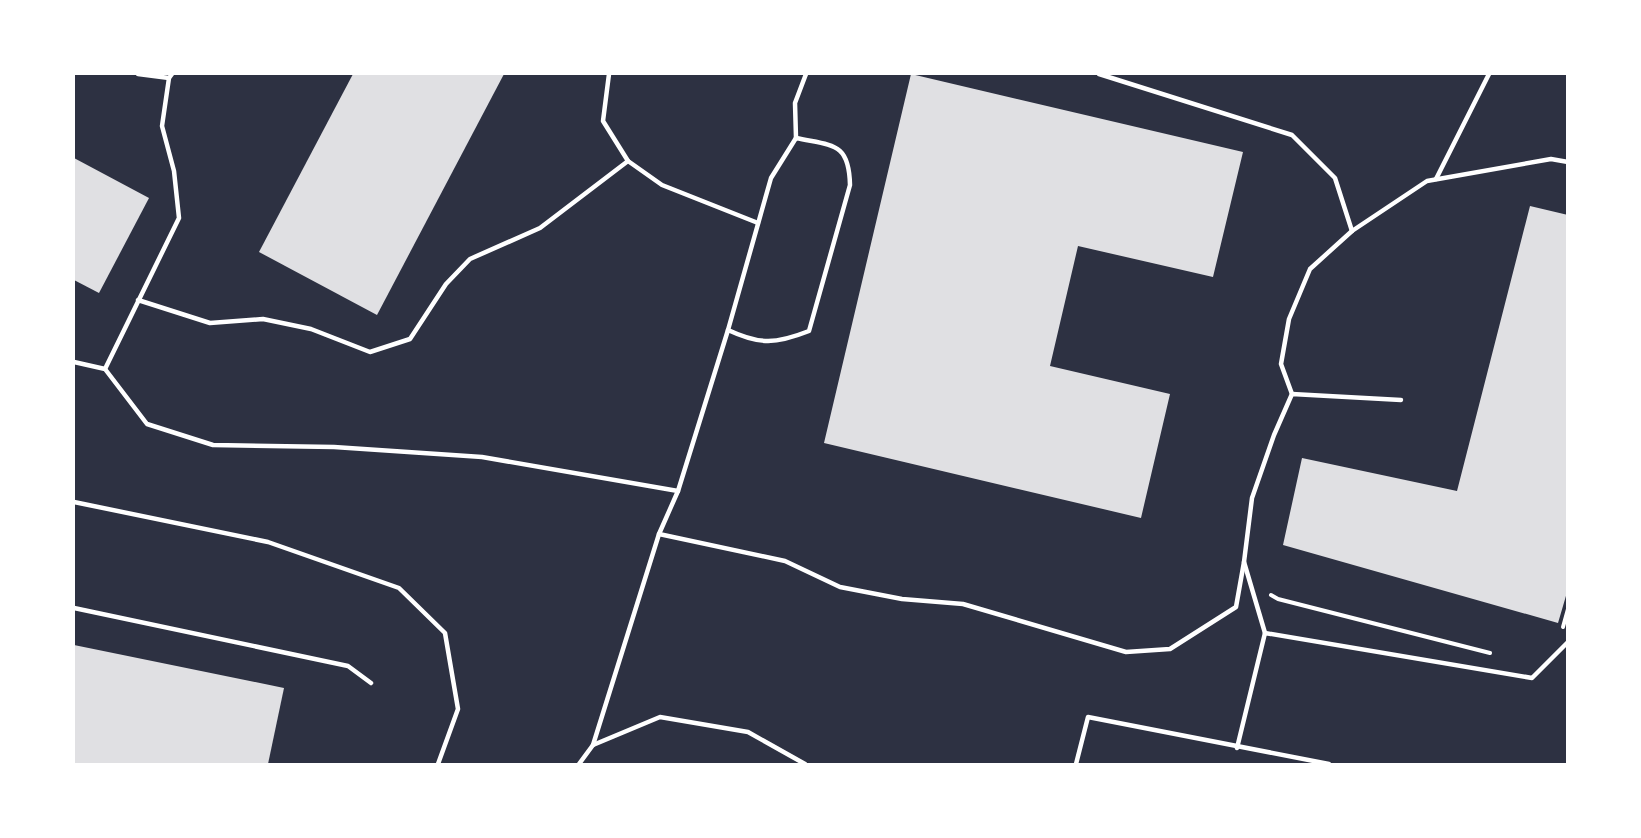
<svg xmlns="http://www.w3.org/2000/svg" width="1641" height="838" font-family="Roboto,sans-serif">
  <style>
    .building { fill: #e0e0e3 }
    .lines { fill: none; stroke-linecap: round; stroke-linejoin: round }
    .path { stroke: #fff; stroke-width: 4 }
    .service { stroke: #fff; stroke-width: 4.5 }
  </style>
  <rect width="100%" height="100%" fill="#2d3142"/>
  <!-- building -->
  <g class="building">
    <path d="M353,74H504L377,315L259,252Z"/>
    <path d="M911,74L1243,152L1213,277L1078,246L1050,366L1170,394L1141,518L824,443Z"/>
    <path d="M74,158L149,198L99,293L74,280Z"/>
    <path d="M1530,206L1568,215V589L1558,623L1283,545L1302,458L1457,491Z"/>
    <path d="M74,645L284,688L268,764H74Z"/>
  </g>
  <g class="lines">
    <!-- path -->
    <g class="path">
      <path d="M1271,595L1278,599L1490,653"/>
      <path d="M1563,627L1568,609"/>
    </g>
    <!-- service -->
    <g class="service">
      <path d="M138,74L169,78"/>
      <path d="M609,74L603,121L628,161L662,185L758,223"/>
      <path d="M1099,74L1292,135L1335,178L1352,231"/>
      <path d="M796,138C833,146 849,142 850,185L809,331C776,344 760,345 728,330L771,178Z"/>
      <path d="M796,138L795,103L806,74"/>
      <path d="M1436,179L1489,74"/>
      <path d="M138,300L210,323L263,319L311,329L370,352L410,339L446,284L470,259L540,228L628,161"/>
      <path d="M74,362L105,369L147,424L213,445L334,447L482,457L678,491"/>
      <path d="M105,369L179,218L174,171L162,126L169,78L172,74"/>
      <path d="M1292,394L1281,364L1289,319L1310,269L1352,231L1427,181L1551,159L1568,162"/>
      <path d="M74,502L268,542L399,588L445,633L458,709L438,764"/>
      <path d="M659,534L785,561L840,587L902,599L963,604L1126,652L1170,649L1236,607L1244,562"/>
      <path d="M74,608L348,666L371,683"/>
      <path d="M1265,633L1244,562L1252,498L1274,435L1292,394L1401,400"/>
      <path d="M593,745L659,534L678,491L728,330"/>
      <path d="M1237,748L1265,633L1532,678L1568,642"/>
      <path d="M579,764L593,745L660,717L748,732L805,764"/>
      <path d="M1076,764L1088,717L1329,764"/>
    </g>
  </g>
  <!-- border -->
  <rect width="1641" height="838" fill="none" stroke="#ffffff" stroke-width="150"/>
</svg>
